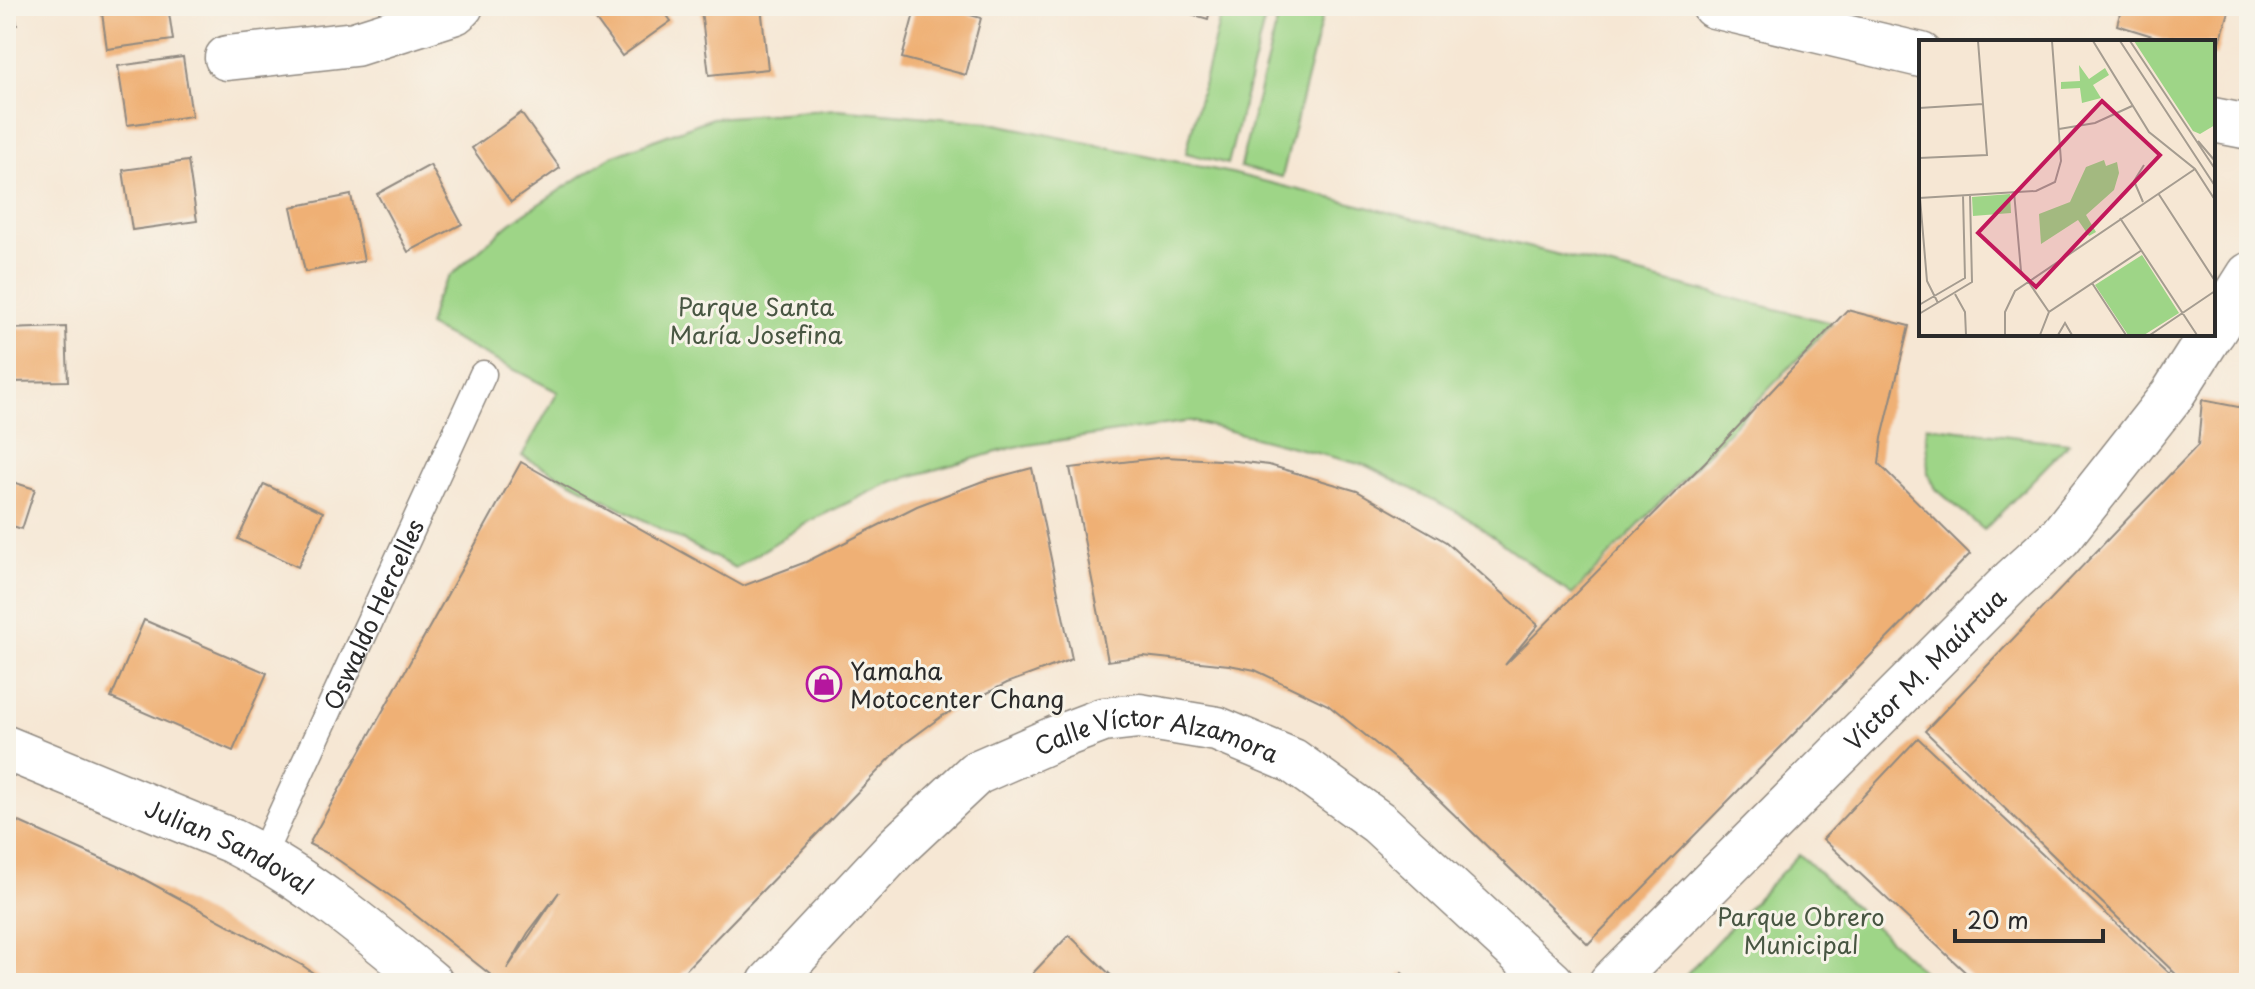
<svg xmlns="http://www.w3.org/2000/svg" width="2255" height="989" font-family="'Playpen Sans',sans-serif">
  <style>
    .green { fill: #9ed587; stroke: #648059; stroke-width: 2 }
    .building { fill: #efb074; fill-rule: evenodd }
    .lines { fill: none; stroke-linecap: round; stroke-linejoin: round }
    .service-casing { stroke: #908980; stroke-width: 29 }
    .minor-casing { stroke: #908980; stroke-width: 47 }
    .tertiary-casing { stroke: #908980; stroke-width: 47 }
    .service { stroke: #fff; stroke-width: 26 }
    .minor { stroke: #fff; stroke-width: 44 }
    .tertiary { stroke: #fff; stroke-width: 44 }
    .labels { text-anchor: middle; dominant-baseline: central; stroke-width: 6; stroke-linejoin: round; paint-order: stroke }
    .park-label { font-size: 24px; fill: #485642; stroke: #f7f3e8 }
    .street-label { font-size: 24px; fill: #2b2b2b; stroke: #f7f3e8 }
    .poi-label { font-size: 24px; fill: #2b2b2b; stroke: #f7f3e8; text-anchor: start }
    .inset-road { fill: none; stroke: #a59c90; stroke-width: 2 }
    .view { fill: #c2185b; fill-opacity: 0.15; stroke: #c2185b; stroke-width: 4 }
    .inset-edge { fill: none; stroke: #2b2b2b; stroke-width: 4 }
  </style>
  <rect width="100%" height="100%" fill="#f7f3e8"/>
  <filter id="ink" filterUnits="userSpaceOnUse"><feTurbulence type="fractalNoise" baseFrequency=".0125" numOctaves="2"/><feDisplacementMap in="SourceGraphic" scale="16" xChannelSelector="R" yChannelSelector="G"/><feConvolveMatrix kernelMatrix="1 2 1 2 8 2 1 2 1" color-interpolation-filters="sRGB"/></filter>
  <filter id="wash" filterUnits="userSpaceOnUse"><feTurbulence type="fractalNoise" baseFrequency=".006" numOctaves="4" result="noise"/><feDisplacementMap in="SourceGraphic" scale="32" xChannelSelector="R" yChannelSelector="G"/><feGaussianBlur stdDeviation="1.8" result="paint"/><feColorMatrix in="noise" values="0 0 0 0 0 0 0 0 0 0 0 0 0 0 0 0 0 1.4 0 .05"/><feComposite in="paint" operator="in"/></filter>
  <g filter="url(#wash)">
    <rect width="100%" height="100%" fill="#f6e7d4"/>
    <!-- green -->
    <g class="green">
      <path d="M1223,6H1268L1228,164L1186,153Z"/>
      <path d="M1281,6H1325L1282,177L1240,167Z"/>
      <path d="M837,109L987,122L1231,173L1832,323L1572,595L1465,516L1367,466L1191,421L1015,447L891,482L812,520L735,568L522,456L558,392L428,326L435,300L449,277L510,223L612,156L712,118Z"/>
      <path d="M1926,426L2069,443L1984,530L1936,489L1928,473Z"/>
      <path d="M1799,854L1935,983H1678Z"/>
    </g>
    <g id="blocks">
      <!-- building -->
      <g class="building">
        <path d="M6,6H14L17,25L6,27Z"/>
        <path d="M101,6H168L173,40L107,49Z"/>
        <path d="M586,6H660L671,21L622,56Z"/>
        <path d="M735,6H761L768,69L709,75L701,10Z"/>
        <path d="M916,6H939L981,18L966,75L902,58Z"/>
        <path d="M1164,6H1211L1208,19Z"/>
        <path d="M2122,6H2223L2230,8L2216,56L2213,55V42H2172L2117,25Z"/>
        <path d="M183,57L192,116L127,125L118,66Z"/>
        <path d="M521,113L560,168L511,202L472,148Z"/>
        <path d="M188,161L197,221L132,230L123,170Z"/>
        <path d="M430,165L462,224L408,252L377,194Z"/>
        <path d="M351,195L364,261L305,272L291,207Z"/>
        <path d="M1847,310L1909,326L1882,438L1879,464L1970,554L1588,944L1406,768L1328,705L1255,670L1229,665L1143,656L1108,661L1070,468L1166,457L1236,461L1269,465L1357,491L1446,542L1538,625L1505,665L1705,462Z"/>
        <path d="M66,327L68,381L6,382V329Z"/>
        <path d="M2202,400L2249,409V976L2242,983H2185L1925,731L2198,445Z"/>
        <path d="M521,462L743,586L806,562L917,506L983,481L1032,468L1072,659L1007,683L942,716L904,744L673,983H501L399,902L331,855L309,844ZM559,892L507,969L528,933Z"/>
        <path d="M6,480L35,489L22,529L6,524Z"/>
        <path d="M264,484L323,512L298,567L238,539Z"/>
        <path d="M144,620L267,673L233,751L111,698Z"/>
        <path d="M1918,738L2180,983H1977L1823,839Z"/>
        <path d="M6,816L127,870L302,965L327,983H6Z"/>
        <path d="M1069,935L1119,983H1044L1033,973Z"/>
        <path d="M1402,973L1414,983H1394Z"/>
      </g>
    </g>
  </g>
  <g filter="url(#ink)">
    <use href="#blocks" fill-opacity="0" stroke="#908980" stroke-width="2"/>
    <g class="lines">
      <!-- service casing -->
      <g class="service-casing">
        <g id="service">
          <path id="s1" d="M262,856L483,374"/>
        </g>
      </g>
      <!-- minor casing -->
      <g class="minor-casing">
        <g id="minor">
          <path d="M1714,6L1921,55"/>
          <path d="M227,58L355,44L455,12L461,6"/>
          <path d="M2213,120L2249,127"/>
          <path d="M2213,332L2249,275"/>
          <path id="s2" d="M6,748L232,841C306,878 368,930 431,983"/>
          <path id="s3" d="M1611,983L2013,580L2060,537L2172,395L2211,334"/>
        </g>
      </g>
      <!-- tertiary casing -->
      <g class="tertiary-casing">
        <g id="tertiary">
          <path id="s4" d="M770,983L896,848L976,773L1056,738L1103,720L1139,716L1217,729L1293,761L1379,823L1552,983"/>
        </g>
      </g>
      <!-- service -->
      <use href="#service" class="service"/>
      <!-- minor -->
      <use href="#minor" class="minor"/>
      <!-- tertiary -->
      <use href="#tertiary" class="tertiary"/>
    </g>
  </g>
  <!-- icons -->
  <defs>
    <g id="shop-ring" transform="scale(1.8)"><circle r="9.5" fill="#f7f3e8" stroke="#b5179e" stroke-width="1.5"/><path d="M-5-2.5h2.3a2.7 3.5 0 0 1 5.4 0H5L5.5 6h-11ZM-1.5-2.5h3a1.5 2.3 0 0 0-3 0Z" fill="#b5179e"/></g>
  </defs>
  <g fill-rule="evenodd">
    <use href="#shop-ring" x="824" y="684"/>
  </g>
  <g class="labels">
    <!-- park labels -->
    <g class="park-label">
      <text x="756" y="306">Parque Santa<tspan x="756" dy="28">María Josefina</tspan></text>
      <text x="1801" y="916">Parque Obrero<tspan x="1801" dy="28">Municipal</tspan></text>
    </g>
    <!-- street labels -->
    <g class="street-label">
      <text stroke="none"><textPath href="#s1" startOffset="266">Oswaldo Hercelles</textPath></text>
      <text stroke="none"><textPath href="#s3" startOffset="444">Víctor M. Maúrtua</textPath></text>
      <text stroke="none"><textPath href="#s4" startOffset="486">Calle Víctor Alzamora</textPath></text>
      <text stroke="none"><textPath href="#s2" startOffset="244">Julian Sandoval</textPath></text>
    </g>
    <!-- poi labels -->
    <g class="poi-label">
      <text x="850" y="670">Yamaha<tspan x="850" dy="28">Motocenter Chang</tspan></text>
    </g>
  </g>
  <!-- overview -->
  <g transform="translate(1919 40)">
    <rect width="296" height="296" fill="#f6e7d4"/>
    <path d="M215,1H296V85L281,94L274,91ZM160,25L170,39L186,28L190,35L174,45L182,58L163,63L161,48L142,49V42L161,41ZM185,120L187,126L198,122L200,133L195,150L167,175L177,192L170,196L159,180L122,204L120,174L151,162L167,127ZM91,154L92,173L54,176L53,157ZM223,215L260,273L225,295H209L176,245Z" fill="#9ed587"/>
    <path class="inset-road" d="M174,1L230,92L276,129L296,160M201,1L296,146M211,1L296,129M0,68L64,64M140,89L176,83L213,66M279,101L296,121M0,118L68,115L59,1M95,152L102,231L130,272M239,153L296,241M0,158L117,151L136,142L142,121L133,1M1,158L8,241L19,263M224,162L215,141L225,125M201,178L278,295M173,243L207,295M36,254L46,272L47,295M0,265L46,238L44,155M0,274L53,242L51,155M86,295V272L96,251L276,129M121,295L130,272L223,210M139,295L146,283L153,295M231,295L296,251"/>
    <path class="view" d="M183,61L241,115L117,247L59,193Z"/>
    <rect width="296" height="296" class="inset-edge"/>
  </g>
  <!-- margin -->
  <rect width="2255" height="989" fill="none" stroke="#f7f3e8" stroke-width="32"/>
  <!-- scale -->
  <path d="M1955 929v12h148v-12" fill="none" stroke="#2b2b2b" stroke-width="4"/>
  <text x="1967" y="929" font-size="24" fill="#2b2b2b" stroke="#f7f3e8" stroke-width="6" paint-order="stroke">20 m</text>
</svg>
